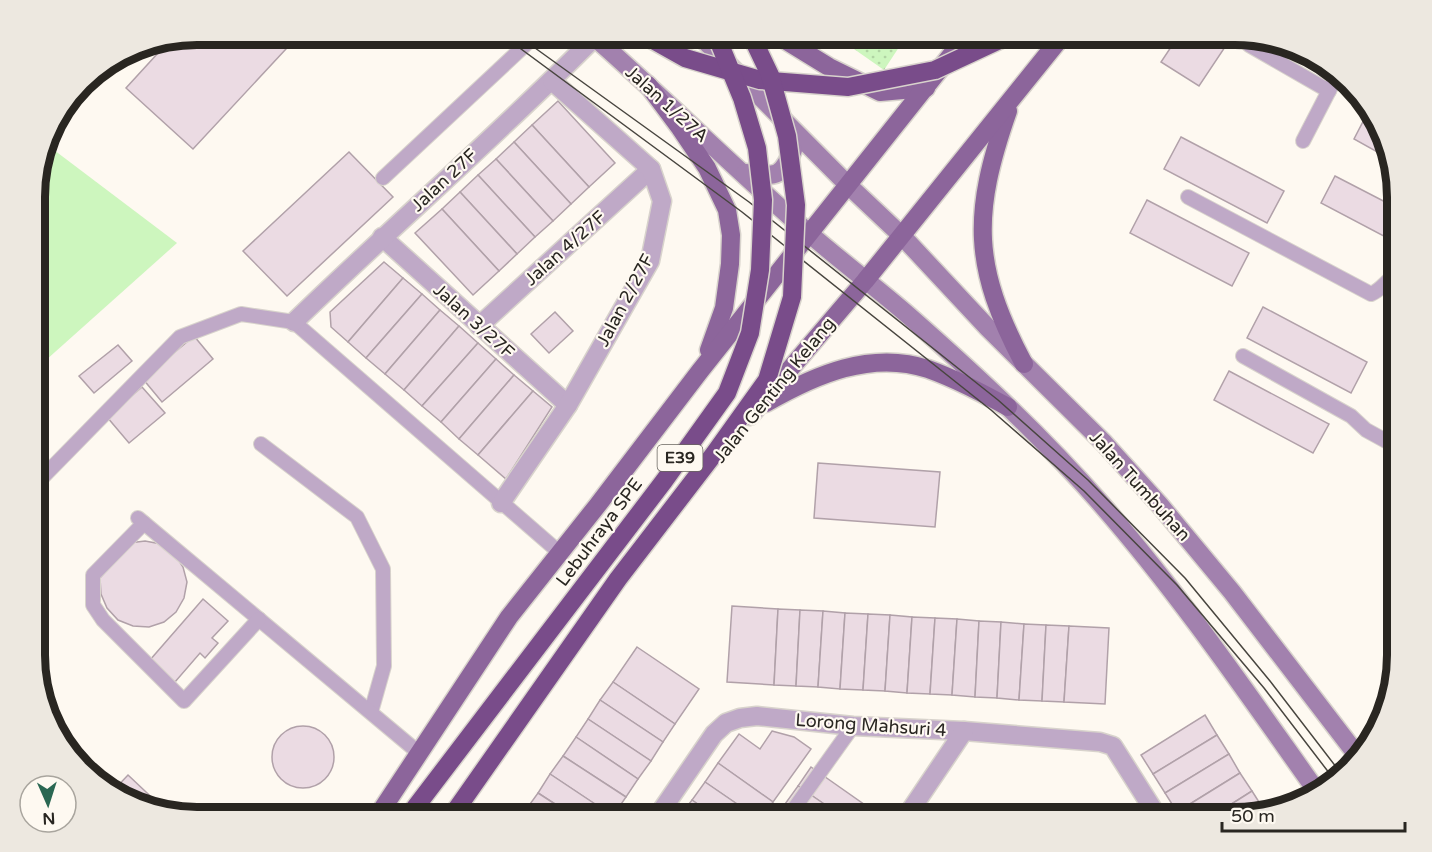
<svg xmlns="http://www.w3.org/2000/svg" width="1432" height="852" font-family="'Varela Round',sans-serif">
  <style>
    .grass { fill: url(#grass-dots) }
    .garden { fill: #cdf6be }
    .building { fill: #ebdbe3; stroke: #b1a1a9; stroke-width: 1.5 }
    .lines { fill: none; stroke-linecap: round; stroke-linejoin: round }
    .service-casing { stroke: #d8d3cc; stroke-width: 16 }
    .minor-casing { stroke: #d8d3cc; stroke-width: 21 }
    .secondary-casing { stroke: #d8d3cc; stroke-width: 21 }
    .primary-casing { stroke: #d8d3cc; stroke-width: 21 }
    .service { stroke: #bfa9c7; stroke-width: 14 }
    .minor { stroke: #bfa9c7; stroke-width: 18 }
    .secondary { stroke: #a281ae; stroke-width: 18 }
    .primary { stroke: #8c659b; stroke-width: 18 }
    .tram { stroke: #48453f; stroke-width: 1.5 }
    .motorway-bridge-casing { stroke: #d8d3cc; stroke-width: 21; stroke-linecap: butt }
    .motorway-bridge { stroke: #794c8a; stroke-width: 18 }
    .labels { text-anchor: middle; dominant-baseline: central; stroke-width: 4.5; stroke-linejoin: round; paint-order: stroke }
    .shield { fill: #fef9f1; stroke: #69655f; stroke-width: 1.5 }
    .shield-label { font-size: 16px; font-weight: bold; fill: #292621 }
    .street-label { font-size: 18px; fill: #292621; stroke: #fef9f1 }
    .rim { fill: none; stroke: #292621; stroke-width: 8 }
  </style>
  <defs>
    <pattern id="grass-dots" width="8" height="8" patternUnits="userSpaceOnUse" patternTransform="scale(1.5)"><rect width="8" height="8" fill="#cdf6be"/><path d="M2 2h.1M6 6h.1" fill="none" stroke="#b0d3a3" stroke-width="1.8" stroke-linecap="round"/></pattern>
  </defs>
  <rect width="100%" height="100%" fill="#fef9f1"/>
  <!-- grass -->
  <path class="grass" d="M834,35H907L884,70Z"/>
  <!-- garden -->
  <path class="garden" d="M46,144L177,243L36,369V176Z"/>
  <!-- building -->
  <g class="building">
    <path d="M197,34L299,35L193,149L126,88L170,40Z"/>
    <path d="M1179,35H1233L1199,86L1161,62Z"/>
    <path d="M558,101L615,163L589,187L532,125Z"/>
    <path d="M1369,110L1375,116L1388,158L1354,139Z"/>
    <path d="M532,125L589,187L571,204L514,142Z"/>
    <path d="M1181,137L1284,191L1267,223L1164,169Z"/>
    <path d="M514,142L571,204L553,221L496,159Z"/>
    <path d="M349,152L393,197L287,296L243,251Z"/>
    <path d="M496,159L553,221L535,237L478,175Z"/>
    <path d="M478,175L535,237L517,254L460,192Z"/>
    <path d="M1335,176L1397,208V243L1321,203Z"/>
    <path d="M460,192L517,254L499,271L442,209Z"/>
    <path d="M1147,200L1249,253L1232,286L1130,233Z"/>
    <path d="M442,209L499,271L473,295L415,233Z"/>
    <path d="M384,262L403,278L348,342L331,327L330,312Z"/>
    <path d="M403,278L422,294L366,358L348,342Z"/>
    <path d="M422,294L440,310L385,374L366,358Z"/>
    <path d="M1263,307L1367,362L1351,393L1247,338Z"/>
    <path d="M440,310L459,326L404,390L385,374Z"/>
    <path d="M555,312L573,331L549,353L531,334Z"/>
    <path d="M459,326L478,343L422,406L404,390Z"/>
    <path d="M194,336L213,359L162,402L143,379Z"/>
    <path d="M478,343L496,359L441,422L422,406Z"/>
    <path d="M118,345L132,361L94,393L79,376Z"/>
    <path d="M496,359L514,375L459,439L441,422Z"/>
    <path d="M1229,371L1329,424L1313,453L1214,400Z"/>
    <path d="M1397,371V395L1387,389Z"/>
    <path d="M514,375L533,391L478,455L459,439Z"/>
    <path d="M142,387L165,413L129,443L107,417Z"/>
    <path d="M533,391L552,407L506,479L478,455Z"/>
    <path d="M818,463L940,472L935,527L814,518Z"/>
    <path d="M145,541L161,544L174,553L183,567L187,582L184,598L176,612L164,622L149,627L133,626L118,620L107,608L101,594L100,578L129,543Z"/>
    <path d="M203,599L228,621L212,638L218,643L205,658L200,653L175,682L150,660Z"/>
    <path d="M732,606L778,609L774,685L727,682Z"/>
    <path d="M778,609L800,610L796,686L774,685Z"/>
    <path d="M800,610L823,611L818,687L796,686Z"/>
    <path d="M823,611L845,613L840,689L818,687Z"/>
    <path d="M845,613L868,614L863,690L840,689Z"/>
    <path d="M868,614L890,615L885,691L863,690Z"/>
    <path d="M890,615L912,617L907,693L885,691Z"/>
    <path d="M912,617L935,618L930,694L907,693Z"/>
    <path d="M935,618L957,619L952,695L930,694Z"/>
    <path d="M957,619L979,621L975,697L952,695Z"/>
    <path d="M979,621L1001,622L997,698L975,697Z"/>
    <path d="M1001,622L1024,624L1019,700L997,698Z"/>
    <path d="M1024,624L1046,625L1042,701L1019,700Z"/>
    <path d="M1046,625L1069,626L1064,702L1042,701Z"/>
    <path d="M1069,626L1109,628L1105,704L1064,702Z"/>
    <path d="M637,647L699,689L675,724L613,682Z"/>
    <path d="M613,682L675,724L663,742L600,700Z"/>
    <path d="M600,700L663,742L651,761L588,719Z"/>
    <path d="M1205,715L1217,735L1153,774L1141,755Z"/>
    <path d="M588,719L651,761L638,779L576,737Z"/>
    <circle cx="303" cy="757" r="31"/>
    <path d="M772,731L794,737L811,749L773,802L718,763L739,734L760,749Z"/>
    <path d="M1217,735L1229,754L1165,793L1153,774Z"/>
    <path d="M576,737L638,779L626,797L563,756Z"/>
    <path d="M1229,754L1240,773L1177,812L1165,793Z"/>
    <path d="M563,756L626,797L613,816L550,774Z"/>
    <path d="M718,763L773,802L763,817H756L705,782Z"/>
    <path d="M811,767L865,805L856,817H843L798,786Z"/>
    <path d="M1240,773L1252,791L1211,817H1180L1177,812Z"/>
    <path d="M550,774L613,816L612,817H575L538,793Z"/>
    <path d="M128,775L163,808L116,795L112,792Z"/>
    <path d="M705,782L756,817H716L692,800Z"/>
    <path d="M798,786L843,817H804L785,804Z"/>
    <path d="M1252,791L1264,810L1262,812L1245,817H1211Z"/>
    <path d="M538,793L575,817H535L525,811Z"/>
    <path d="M692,800L716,817H679Z"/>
  </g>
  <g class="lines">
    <!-- service casing -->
    <g class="service-casing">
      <g id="service">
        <path d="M1249,45L1329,91"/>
        <path d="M1303,141L1335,79L1338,78"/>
        <path d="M383,178L536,35"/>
        <path d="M1188,197L1371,294C1383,289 1386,280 1397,274"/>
        <path d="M1243,356L1351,416L1366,430L1397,447"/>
        <path d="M261,444L357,517L383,569L384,666L371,712"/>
        <path d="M36,484L180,337L241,314L294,322L560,553"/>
        <path d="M138,518L419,753"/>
        <path d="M144,523L93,575V605L103,620L184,701L259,619"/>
        <path d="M788,817L853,726"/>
      </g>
    </g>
    <!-- minor casing -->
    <g class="minor-casing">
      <g id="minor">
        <path d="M382,237L568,405"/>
        <path d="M294,322C393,226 498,135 595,37"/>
        <path d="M479,326L651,169"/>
        <path d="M501,503L568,405L650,261L662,201L651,169L552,81"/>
        <path d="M657,817L714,734L726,723L740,718L757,716L853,726L964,731L1100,742L1113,746L1158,817"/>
        <path d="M906,817L964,731"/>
      </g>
    </g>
    <!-- secondary casing -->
    <g class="secondary-casing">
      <g id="secondary">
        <path d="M592,35C666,100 736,170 811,235C843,263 877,288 909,316C976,375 1043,437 1102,505C1181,596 1249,696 1318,793"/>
        <path d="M699,35L848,185L902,236L988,328L1104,443L1159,504L1232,592L1357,755"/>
        <path d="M745,173C775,176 780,180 793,150"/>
      </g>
    </g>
    <!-- primary casing -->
    <g class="primary-casing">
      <g id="primary">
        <path d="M777,35L829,67L880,92L926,88"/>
        <path d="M648,85L680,128L707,168L727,210L731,235L730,264L724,308L709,350"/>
        <path d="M1008,111C972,214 972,266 1024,364"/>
        <path d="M766,403C815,375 871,350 928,369C956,379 982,393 1008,407"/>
        <path d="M750,416L865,281L1063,35"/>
        <path d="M377,817L509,617L597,506L700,371L967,35"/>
      </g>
    </g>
    <!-- service -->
    <use href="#service" class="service"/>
    <!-- minor -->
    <use href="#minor" class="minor"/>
    <!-- secondary -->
    <use href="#secondary" class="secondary"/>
    <!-- primary -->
    <use href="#primary" class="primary"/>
    <!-- tram -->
    <g class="tram">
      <path d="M502,35L742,212L991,410L1084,491L1177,585L1264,688L1333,778"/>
      <path d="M517,35L749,202L998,400L1088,480L1185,578L1270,681L1340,772"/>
    </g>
    <!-- motorway-bridge casing -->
    <g class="motorway-bridge-casing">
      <g id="motorway-bridge">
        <path d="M644,35L685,58L760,80L848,87L935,70L1010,35"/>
        <path d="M408,817L664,481L727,393L750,333L760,270L763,200L757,148L742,98L716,35"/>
        <path d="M451,817L618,579L714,454L767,380L792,297L796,205L787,136L770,75L751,35"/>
      </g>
    </g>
    <!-- motorway-bridge -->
    <use href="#motorway-bridge" class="motorway-bridge"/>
  </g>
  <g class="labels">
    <!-- shield labels -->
    <rect class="shield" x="657.5" y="445" width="45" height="26" rx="4.5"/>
    <g class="shield-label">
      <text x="680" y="458">E39</text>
    </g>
    <!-- street labels -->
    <g class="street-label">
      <text transform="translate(667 104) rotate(42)">Jalan 1/27A</text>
      <text transform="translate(444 180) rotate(-43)">Jalan 27F</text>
      <text transform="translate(565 248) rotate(-42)">Jalan 4/27F</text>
      <text transform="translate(625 300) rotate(-62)">Jalan 2/27F</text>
      <text transform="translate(474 321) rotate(42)">Jalan 3/27F</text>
      <text transform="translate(774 390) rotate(-51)">Jalan Genting Kelang</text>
      <text transform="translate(1140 486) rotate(48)">Jalan Tumbuhan</text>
      <text transform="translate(599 532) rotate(-53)">Lebuhraya SPE</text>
      <text transform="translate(871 725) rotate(4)">Lorong Mahsuri 4</text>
    </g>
  </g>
  <!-- crop -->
  <path d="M0 0H1432V852H0ZM197 45H1235A152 152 0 0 1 1387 197V655A152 152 0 0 1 1235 807H197A152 152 0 0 1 45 655V197A152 152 0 0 1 197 45Z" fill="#ede8e0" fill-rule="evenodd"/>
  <path class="rim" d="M197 45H1235A152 152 0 0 1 1387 197V655A152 152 0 0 1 1235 807H197A152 152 0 0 1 45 655V197A152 152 0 0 1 197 45Z"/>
  <!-- north arrow -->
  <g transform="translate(48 804) rotate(177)"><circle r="28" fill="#fef9f1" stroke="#a9a59e" stroke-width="1.5"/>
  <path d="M0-4.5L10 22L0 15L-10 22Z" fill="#2a6752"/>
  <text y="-9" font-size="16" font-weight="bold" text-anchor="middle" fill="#292621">N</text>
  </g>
  <!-- scale -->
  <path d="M1222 822v9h183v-9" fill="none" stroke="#292621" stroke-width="3"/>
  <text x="1231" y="822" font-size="18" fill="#292621" stroke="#fef9f1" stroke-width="4.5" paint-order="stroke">50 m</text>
</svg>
